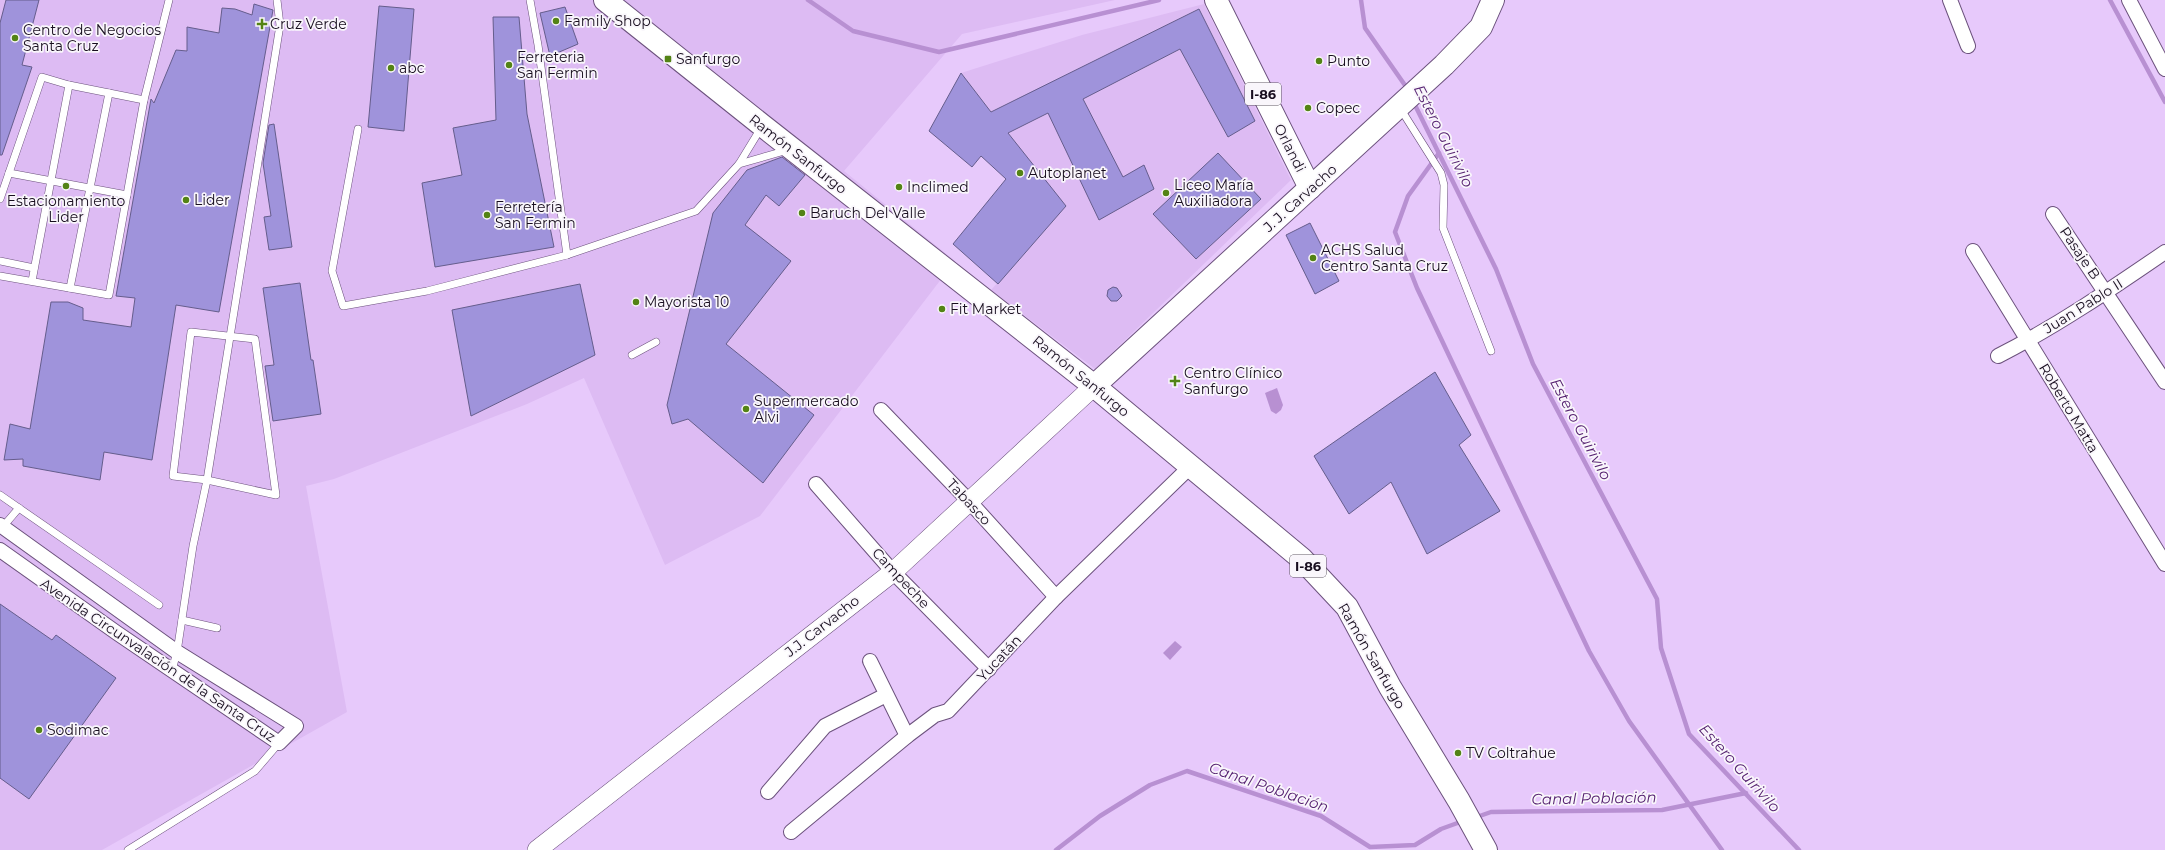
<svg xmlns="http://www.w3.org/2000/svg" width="2165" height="850" font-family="Montserrat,sans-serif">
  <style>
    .built { fill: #ddbbf3 }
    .water { fill: #b890d2 }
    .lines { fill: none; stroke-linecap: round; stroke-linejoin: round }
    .stream { stroke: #b890d2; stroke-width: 4.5 }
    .building { fill: #9f93db; stroke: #655d8c }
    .service-casing { stroke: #6c527d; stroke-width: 8 }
    .minor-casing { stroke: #6c527d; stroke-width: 16 }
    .secondary-casing { stroke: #6c527d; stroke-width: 20 }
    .primary-casing { stroke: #6c527d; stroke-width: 24 }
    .service { stroke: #fff; stroke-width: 7 }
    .minor { stroke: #fff; stroke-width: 14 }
    .secondary { stroke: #fff; stroke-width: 19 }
    .primary { stroke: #fff; stroke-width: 22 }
    .poi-dot { fill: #538315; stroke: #f9f6fb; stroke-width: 1.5 }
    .labels { text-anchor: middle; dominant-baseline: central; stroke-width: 3.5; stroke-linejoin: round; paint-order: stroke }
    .shield { fill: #f9f6fb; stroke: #5c5461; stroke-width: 1 }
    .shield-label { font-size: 13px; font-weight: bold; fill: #180e1f }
    .poi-label { font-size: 14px; fill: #180e1f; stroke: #f9f6fb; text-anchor: start }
    .street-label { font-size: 14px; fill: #180e1f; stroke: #f9f6fb }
    .water-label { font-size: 15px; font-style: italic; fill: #562271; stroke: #f9f6fb }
  </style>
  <rect width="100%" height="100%" fill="#e7c9fb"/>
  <!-- built -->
  <g class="built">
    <path d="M0,0H1115L962,34L844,171L955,261L760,516L665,565L584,378L527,404L334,479L306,486L347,712L102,850H0Z"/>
    <path d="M1204,4L1291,180L1095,369L991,290L1066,206L961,73L1082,35Z"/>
  </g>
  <!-- water -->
  <g class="water">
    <path d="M1277,388L1283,405L1281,410L1276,414L1271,411L1265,393Z"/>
    <path d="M1175,641L1182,647L1170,660L1163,653Z"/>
  </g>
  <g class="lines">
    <!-- stream -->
    <g class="stream">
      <path d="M808,0L853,31L939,52L1159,0"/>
      <path d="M1361,0L1365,28L1409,91"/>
      <path d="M2110,0L2165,102"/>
      <path d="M1413,101L1496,269L1533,364L1657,599L1661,648L1689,734L1799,850"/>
      <path d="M1439,153L1408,196L1395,232L1417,288L1589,651L1629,721L1722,850"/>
      <path d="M1474,818L1491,812L1662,810L1746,793"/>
      <path d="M1056,850L1100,816L1150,785L1187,771L1321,816L1370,847L1415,845L1441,829L1463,821"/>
    </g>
  </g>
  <!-- building -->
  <g class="building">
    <path d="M6,0H39L22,65L32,67L2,155H0V23Z"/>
    <path d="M254,4L273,10L219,312L176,305L152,460L104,452L100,480L23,466V459L4,460L10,424L30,429L51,302H68L83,308V320L131,327L135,298L116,296L151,99L154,103L176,50L187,51V27L219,33L222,8L235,9L252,15Z"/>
    <path d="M379,6L414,9L404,131L368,127Z"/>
    <path d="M565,7L578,44L550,56L540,13Z"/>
    <path d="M1199,9L1255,121L1228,137L1180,49L1083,99L1123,177L1144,165L1154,189L1099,220L1048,113L1008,133L1066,206L998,284L953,244L1006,179L981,156L972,167L929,131L961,73L991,112Z"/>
    <path d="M493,17H519L527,114L554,247L435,267L422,183L462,175L453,128L496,120Z"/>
    <path d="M274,124L292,247L269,250L264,217L271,216L263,163L269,125Z"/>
    <path d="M1218,153L1261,199L1196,259L1153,214Z"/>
    <path d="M782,157L805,175L779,206L766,195L745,225L791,261L726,344L814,415L763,483L688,419L672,424L667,405L713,213L747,170Z"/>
    <path d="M1310,223L1339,281L1315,294L1286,235Z"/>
    <path d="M300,283L311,360H313L321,414L273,421L265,366L274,365L263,288Z"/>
    <path d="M580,284L595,355L471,416L452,310Z"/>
    <path d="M1113,287L1117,288L1122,296L1117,301H1111L1107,296L1108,290Z"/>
    <path d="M1435,372L1471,435L1459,445L1500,511L1427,554L1391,482L1349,514L1314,456Z"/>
    <path d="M0,604L52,640L56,635L116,678L29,799L0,778Z"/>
  </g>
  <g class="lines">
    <!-- service casing -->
    <g class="service-casing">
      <g id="service">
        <path d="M530,0L538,45L567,255L696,211L739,164L788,150"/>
        <path d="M1400,108L1441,173L1444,185L1443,228L1491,351"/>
        <path d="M358,129L332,271L343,306L427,291L567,255"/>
        <path d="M739,164L761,128"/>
        <path d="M9,173L127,195"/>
        <path d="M0,199L42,77L69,85"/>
        <path d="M0,261L34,268"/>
        <path d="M0,276L109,295L144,100L169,0"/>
        <path d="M32,281L69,85L144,100"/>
        <path d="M70,288L109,93"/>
        <path d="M191,332L255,339L276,495L207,480L173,476Z"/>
        <path d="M632,355L656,342"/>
        <path d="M0,495L159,605"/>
        <path d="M1,529L19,508"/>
        <path d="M182,620L217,628"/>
        <path d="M172,670L177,652L193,546L207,480L280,25L277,0"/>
        <path d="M128,850L255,771L279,743"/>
      </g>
    </g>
    <!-- minor casing -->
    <g class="minor-casing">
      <g id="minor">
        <path d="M1950,0L1968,46"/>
        <path d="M2129,0L2165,69"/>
        <path d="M2053,214L2165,382"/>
        <path d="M1973,251L2165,564"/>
        <path d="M1998,356C2057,326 2111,289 2165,252"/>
        <path d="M881,410L969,501L1056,597"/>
        <path d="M816,484L893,572L989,669"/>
        <path d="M0,525L177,652L296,726L279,743L117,633L0,550"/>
        <path d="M870,661L907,736"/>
        <path d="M768,792L825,726L886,695"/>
        <path d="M791,832L907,736L935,715L948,711L1056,597L1192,465"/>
      </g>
    </g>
    <!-- secondary casing -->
    <g class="secondary-casing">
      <path id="secondary" d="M537,850L893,572L1094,386"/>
    </g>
    <!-- primary casing -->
    <g class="primary-casing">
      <g id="primary">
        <path d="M605,0L763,126L1094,386L1302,559L1347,607L1390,687L1459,801L1486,850"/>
        <path d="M1216,0L1310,188"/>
        <path d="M1094,386L1444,65L1481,27L1493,0"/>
      </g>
    </g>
    <!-- service -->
    <use href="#service" class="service"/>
    <!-- minor -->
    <use href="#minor" class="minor"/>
    <!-- secondary -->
    <use href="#secondary" class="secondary"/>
    <!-- primary -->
    <use href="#primary" class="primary"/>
  </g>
  <!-- markers -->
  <g class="poi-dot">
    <circle cx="556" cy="21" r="4"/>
    <path d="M260 18h4v4h4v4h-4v4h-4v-4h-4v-4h4z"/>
    <circle cx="15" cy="38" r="4"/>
    <rect x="664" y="55" width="8" height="8" rx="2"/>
    <circle cx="1319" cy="61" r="4"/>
    <circle cx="509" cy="65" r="4"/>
    <circle cx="391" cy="68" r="4"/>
    <circle cx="1308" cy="108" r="4"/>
    <circle cx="1020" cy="173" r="4"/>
    <circle cx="66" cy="186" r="4"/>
    <circle cx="899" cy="187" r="4"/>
    <circle cx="1166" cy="193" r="4"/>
    <circle cx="186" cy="200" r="4"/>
    <circle cx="802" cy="213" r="4"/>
    <circle cx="487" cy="215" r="4"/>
    <circle cx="1313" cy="258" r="4"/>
    <circle cx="636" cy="302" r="4"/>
    <circle cx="942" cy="309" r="4"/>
    <path d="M1173 375h4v4h4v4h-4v4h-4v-4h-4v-4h4z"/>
    <circle cx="746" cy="409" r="4"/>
    <circle cx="39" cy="730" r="4"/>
    <circle cx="1458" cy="753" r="4"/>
  </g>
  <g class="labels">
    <!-- shield labels -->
    <g class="shield">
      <rect x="1245" y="83" width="36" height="22" rx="3"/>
      <rect x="1290" y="555" width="36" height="22" rx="3"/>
    </g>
    <g class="shield-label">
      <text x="1263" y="94">I-86</text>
      <text x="1308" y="566">I-86</text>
    </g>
    <!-- poi labels -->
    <g class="poi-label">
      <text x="564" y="21">Family Shop</text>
      <text x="270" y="24">Cruz Verde</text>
      <text x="23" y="30">Centro de Negocios<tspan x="23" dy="16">Santa Cruz</tspan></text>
      <text x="517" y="57">Ferreteria<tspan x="517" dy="16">San Fermin</tspan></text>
      <text x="676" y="59">Sanfurgo</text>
      <text x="1327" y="61">Punto</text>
      <text x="399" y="68">abc</text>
      <text x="1316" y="108">Copec</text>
      <text x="1028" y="173">Autoplanet</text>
      <text x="1174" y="185">Liceo María<tspan x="1174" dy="16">Auxiliadora</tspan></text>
      <text x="907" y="187">Inclimed</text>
      <text x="194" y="200">Lider</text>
      <text x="66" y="201" text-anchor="middle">Estacionamiento<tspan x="66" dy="16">Lider</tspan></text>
      <text x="495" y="207">Ferretería<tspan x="495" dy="16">San Fermin</tspan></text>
      <text x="810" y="213">Baruch Del Valle</text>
      <text x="1321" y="250">ACHS Salud<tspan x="1321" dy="16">Centro Santa Cruz</tspan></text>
      <text x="644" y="302">Mayorista 10</text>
      <text x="950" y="309">Fit Market</text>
      <text x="1184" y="373">Centro Clínico<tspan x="1184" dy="16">Sanfurgo</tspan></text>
      <text x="754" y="401">Supermercado<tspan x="754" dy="16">Alvi</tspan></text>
      <text x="47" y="730">Sodimac</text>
      <text x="1466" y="753">TV Coltrahue</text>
    </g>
    <!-- street labels -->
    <g class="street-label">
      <text transform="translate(1290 148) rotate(63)">Orlandi</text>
      <text transform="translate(798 154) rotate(38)">Ramón Sanfurgo</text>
      <text transform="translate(1300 198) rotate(-42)">J. J. Carvacho</text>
      <text transform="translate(2080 253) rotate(56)">Pasaje B</text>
      <text transform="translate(2083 306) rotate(-32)">Juan Pablo II</text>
      <text transform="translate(1081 376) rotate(39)">Ramón Sanfurgo</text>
      <text transform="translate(2069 408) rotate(59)">Roberto Matta</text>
      <text transform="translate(969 502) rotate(47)">Tabasco</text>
      <text transform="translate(901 578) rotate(47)">Campeche</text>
      <text transform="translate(822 626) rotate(-38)">J.J. Carvacho</text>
      <text transform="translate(1372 656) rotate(60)">Ramón Sanfurgo</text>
      <text transform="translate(999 658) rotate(-47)">Yucatán</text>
      <text transform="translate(158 660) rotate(34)">Avenida Circunvalación de la Santa Cruz</text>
    </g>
    <!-- water labels -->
    <g class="water-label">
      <text transform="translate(1444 136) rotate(63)">Estero Guirivilo</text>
      <text transform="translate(1581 429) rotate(62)">Estero Guirivilo</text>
      <text transform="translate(1740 768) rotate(48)">Estero Guirivilo</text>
      <text transform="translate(1269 787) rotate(19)">Canal Población</text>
      <text transform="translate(1594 798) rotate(-1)">Canal Población</text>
    </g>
  </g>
</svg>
